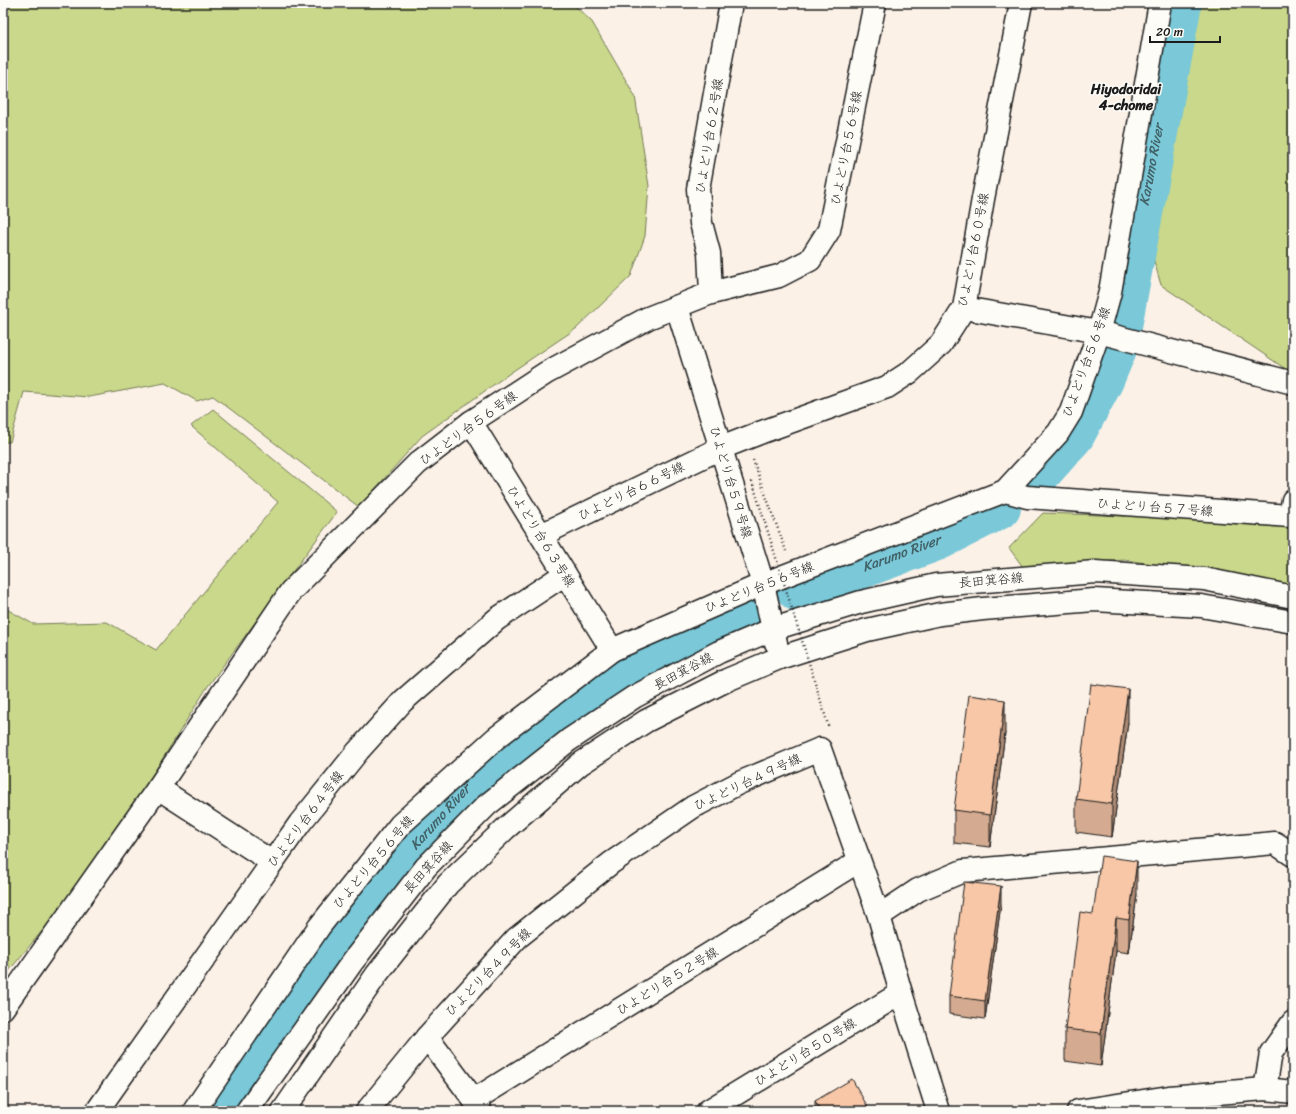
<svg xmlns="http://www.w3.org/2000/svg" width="1296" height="1114" font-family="Sriracha,'Klee One',sans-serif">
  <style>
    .green { fill: #c9d88b; stroke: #727a54 }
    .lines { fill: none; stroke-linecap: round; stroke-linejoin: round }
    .river { stroke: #7ac8d8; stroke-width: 42 }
    .minor-casing { stroke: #1c1c1c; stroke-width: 25 }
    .path { stroke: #1c1c1c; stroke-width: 2.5; stroke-dasharray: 1 3; stroke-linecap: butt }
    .minor { stroke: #fdfcf7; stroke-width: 22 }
    .path-bridge { stroke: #1c1c1c; stroke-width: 2.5; stroke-dasharray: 1 3; stroke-linecap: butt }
    .wall { fill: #d4ab90; stroke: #1c1c1c }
    .shaded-wall { fill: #ad8b75; stroke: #1c1c1c }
    .building { fill: #f7c7a7; stroke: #1c1c1c }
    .labels { text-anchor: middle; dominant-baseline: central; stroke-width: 3; stroke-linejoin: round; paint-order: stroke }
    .street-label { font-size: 13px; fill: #1c1c1c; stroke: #fdfcf7 }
    .neighbourhood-label { font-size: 14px; font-weight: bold; fill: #1c1c1c; stroke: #fdfcf7 }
    .water-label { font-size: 14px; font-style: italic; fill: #426167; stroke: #fdfcf7 }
  </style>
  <rect width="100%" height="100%" fill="#fcf1e7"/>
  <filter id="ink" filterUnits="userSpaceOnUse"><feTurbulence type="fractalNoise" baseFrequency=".025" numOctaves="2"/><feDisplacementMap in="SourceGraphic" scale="8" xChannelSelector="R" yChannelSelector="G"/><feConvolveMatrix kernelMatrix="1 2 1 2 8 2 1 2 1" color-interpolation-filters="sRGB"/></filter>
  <g filter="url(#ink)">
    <!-- green -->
    <g class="green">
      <path d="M3,3H572L592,22L635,96L649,186L645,236L631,276L577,328L510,373L422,436L359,507L213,396L197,401L165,383L89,397L24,392L10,442H3Z"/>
      <path d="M1179,3H1293V374L1161,285L1152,254L1154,189Z"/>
      <path d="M213,409L337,512L208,686L95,867L3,978V607L33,624L107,622L156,650L278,502L191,426Z"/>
      <path d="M3,506L5,508V544L3,546Z"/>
      <path d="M1043,513L1152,517L1293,520V585L1125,560L1023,567L1009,548Z"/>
    </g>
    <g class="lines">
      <!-- river -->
      <g class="river">
        <path id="s1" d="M1121,326L1181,3"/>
        <path d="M1033,481L1074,435L1103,380L1116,349"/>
        <path id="s2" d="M798,591L939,539L1000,508"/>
        <path id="s3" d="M215,1111L346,921L486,765L579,700L670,643L744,611"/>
      </g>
      <!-- minor casing -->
      <g class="minor-casing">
        <g id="minor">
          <path d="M711,293L709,253L701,223L698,189L731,3"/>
          <path d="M677,307L763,584L776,643"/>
          <path d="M964,308L1099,332L1293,383"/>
          <path d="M471,422L612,650"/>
          <path d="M1005,491L1027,497L1290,516L1293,500"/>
          <path d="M541,535L721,448L762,432L887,387L910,372L941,344L964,308L983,199L1021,3"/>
          <path d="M158,788L272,862"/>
          <path d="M879,916L918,890L963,871L1275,843L1293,855"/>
          <path d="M3,1008L158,788L291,591L418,463L471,422L546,373L648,318L711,293L779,276L810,260L829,230L875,3"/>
          <path d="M427,1037L474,1100L480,1111"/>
          <path d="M1265,1089L1271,1053L1293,1022"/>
          <path d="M474,1100L859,861"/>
          <path d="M97,1111L300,823L358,751L403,701L497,619L565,574"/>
          <path d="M194,1111L319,927L400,825L496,738L612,650L763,584L1005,491L1058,433L1071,412L1099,332L1110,292L1160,3"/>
          <path d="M247,1111L353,961L426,867L487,805L569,740L634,697L719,652L773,629L861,602L936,585L1095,572L1204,579L1293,597"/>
          <path d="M283,1111L377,974L448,884L505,829L580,764L646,721L727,680L779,658L867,630L940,614L983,609L1094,600L1201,606L1293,622"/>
          <path d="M367,1111L427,1037L517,938L611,863L693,807L739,783L820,749L879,916L901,993L938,1111"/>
          <path d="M708,1111L901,993"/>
          <path d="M1078,1111L1169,1097L1265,1089L1293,1092"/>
        </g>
      </g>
      <!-- path -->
      <g class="path">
        <path d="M753,460L786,551"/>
        <path d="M814,679L829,728"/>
      </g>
      <!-- minor -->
      <use href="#minor" class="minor"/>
      <!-- path-bridge -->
      <path class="path-bridge" d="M752,481L814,679"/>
    </g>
    <!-- wall -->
    <g class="wall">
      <path d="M1128,722L1112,837L1076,832V799Z"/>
      <path d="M1005,733L990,847L954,843V810Z"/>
      <path d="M1137,894L1129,953L1116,951L1101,1066L1065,1061V1029L1093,914Z"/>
      <path d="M1001,904L985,1019L949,1014V996Z"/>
      <path d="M815,1101L870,1111H815Z"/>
    </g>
    <!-- shaded-wall -->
    <g class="shaded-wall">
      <path d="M1128,689V722L1112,837V804Z"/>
      <path d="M1005,700V733L990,847V815Z"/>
      <path d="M1137,861V894L1129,953V920Z"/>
      <path d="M1001,886V904L985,1019V1001Z"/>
      <path d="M1116,918V951L1101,1066V1033Z"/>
    </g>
    <!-- building -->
    <g class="building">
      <path d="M1091,684L1128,689L1112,804L1076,799Z"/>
      <path d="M969,695L1005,700L990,815L954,810Z"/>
      <path d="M1101,856L1137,861L1129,920L1116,918L1101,1033L1065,1029L1080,912L1093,914Z"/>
      <path d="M964,882L1001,886L985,1001L949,996Z"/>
      <path d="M852,1079L870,1111H821L815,1101Z"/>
    </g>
  </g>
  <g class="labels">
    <!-- street labels -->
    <g class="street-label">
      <text transform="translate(709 136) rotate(-81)">ひよどり台６２号線</text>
      <text transform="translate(846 148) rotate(-79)">ひよどり台５６号線</text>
      <text transform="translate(973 250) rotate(-79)">ひよどり台６０号線</text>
      <text transform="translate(1086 362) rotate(-70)">ひよどり台５６号線</text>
      <text transform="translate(468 428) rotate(-36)">ひよどり台５６号線</text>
      <text transform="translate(731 482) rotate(73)">ひよどり台５９号線</text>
      <text transform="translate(631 491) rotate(-26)">ひよどり台６６号線</text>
      <text transform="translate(1155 507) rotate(4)">ひよどり台５７号線</text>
      <text transform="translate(541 536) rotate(58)">ひよどり台６３号線</text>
      <text transform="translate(991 580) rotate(-5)">長田箕谷線</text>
      <text transform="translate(759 587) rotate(-22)">ひよどり台５６号線</text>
      <text transform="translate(683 671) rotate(-28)">長田箕谷線</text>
      <text transform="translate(747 782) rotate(-25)">ひよどり台４９号線</text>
      <text transform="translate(305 819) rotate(-53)">ひよどり台６４号線</text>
      <text transform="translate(373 862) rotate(-50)">ひよどり台５６号線</text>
      <text transform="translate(428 867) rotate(-48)">長田箕谷線</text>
      <text transform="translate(488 972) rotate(-46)">ひよどり台４９号線</text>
      <text transform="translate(667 981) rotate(-32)">ひよどり台５２号線</text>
      <text transform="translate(805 1052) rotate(-32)">ひよどり台５０号線</text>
    </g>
    <!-- neighbourhood labels -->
    <g class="neighbourhood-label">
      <text x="1126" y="89">Hiyodoridai<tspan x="1126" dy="16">4-chome</tspan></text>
    </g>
    <!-- water labels -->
    <g class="water-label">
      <text stroke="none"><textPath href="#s1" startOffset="164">Karumo River</textPath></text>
      <text stroke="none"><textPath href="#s2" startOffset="110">Karumo River</textPath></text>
      <text stroke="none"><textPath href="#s3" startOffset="371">Karumo River</textPath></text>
    </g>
  </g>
  <!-- margin -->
  <rect width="1296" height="1114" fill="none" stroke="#fdfcf7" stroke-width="16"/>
  <rect x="8" y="8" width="1280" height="1098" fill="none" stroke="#1c1c1c" stroke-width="1.5" filter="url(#ink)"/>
  <!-- scale -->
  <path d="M1150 36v6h70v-6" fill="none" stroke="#1c1c1c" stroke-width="2"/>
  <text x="1156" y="36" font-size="12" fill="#1c1c1c" stroke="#fdfcf7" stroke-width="3" paint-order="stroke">20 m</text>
</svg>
